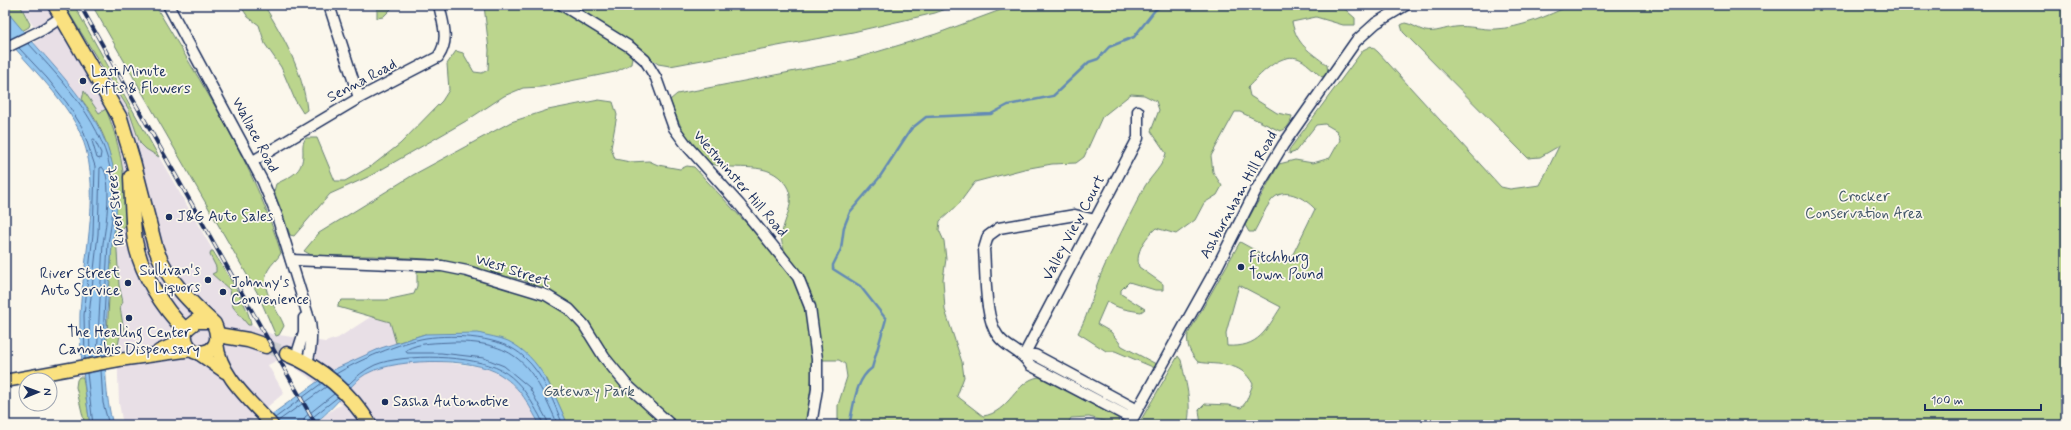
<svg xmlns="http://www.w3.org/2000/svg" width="2071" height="430" font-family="Mynerve,sans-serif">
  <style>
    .built { fill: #e8dfe6 }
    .green { fill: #bbd58d; stroke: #6b8276; fill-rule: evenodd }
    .water { fill: #93c6ef; stroke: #638ab5 }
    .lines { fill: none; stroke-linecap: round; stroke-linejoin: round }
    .shore { stroke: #4b6b98; stroke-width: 1 }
    .stream { stroke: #638ab5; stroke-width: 2.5 }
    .highway-tunnel { stroke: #cecfd0; stroke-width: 14; stroke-dasharray: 14 7; stroke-linecap: butt }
    .minor-casing { stroke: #1b2f5e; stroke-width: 13 }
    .major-casing { stroke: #1b2f5e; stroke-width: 15 }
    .highway-casing { stroke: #1b2f5e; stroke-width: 17 }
    .minor { stroke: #fbf7ec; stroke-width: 10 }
    .major { stroke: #fae180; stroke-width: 12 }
    .highway { stroke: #fae180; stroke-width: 14 }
    .rail-casing { stroke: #1b2f5e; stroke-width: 4 }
    .rail { stroke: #fbf7ec; stroke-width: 2.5; stroke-dasharray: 8; stroke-linecap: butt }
    .poi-dot { fill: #1b2f5e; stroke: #fbf7ec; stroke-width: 1.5 }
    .labels { text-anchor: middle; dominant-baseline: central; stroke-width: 3.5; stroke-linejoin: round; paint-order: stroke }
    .poi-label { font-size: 15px; fill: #1b2f5e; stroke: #fbf7ec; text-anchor: start }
    .street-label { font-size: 15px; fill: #1b2f5e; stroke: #fbf7ec }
    .park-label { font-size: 15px; fill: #43586a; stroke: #fbf7ec }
  </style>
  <rect width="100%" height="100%" fill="#fbf7ec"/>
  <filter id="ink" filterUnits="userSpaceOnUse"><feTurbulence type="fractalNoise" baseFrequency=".025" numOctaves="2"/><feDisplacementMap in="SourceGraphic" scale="8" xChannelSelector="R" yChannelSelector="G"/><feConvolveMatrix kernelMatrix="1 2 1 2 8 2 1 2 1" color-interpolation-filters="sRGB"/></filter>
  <g filter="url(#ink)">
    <!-- built -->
    <path class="built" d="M20,5H64L128,108L140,143L159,157L234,287L250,318L251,325L276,336L279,335L325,342L338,338L372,316L390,322L396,343L405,362H441L483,367L500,374L522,392L540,425H322L319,420L336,407L342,405L311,379L294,367L278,360L268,365L284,393L254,418L240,425H123L119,403L117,348L120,334L124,331L120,307L123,302L119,285L116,234L123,229L125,193L119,147L106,109L99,113L84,91L82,100L34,43L41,38Z"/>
    <!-- green -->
    <g class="green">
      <path d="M5,5H20L30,24L29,27L22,31L5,9Z"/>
      <path d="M64,5H74L159,157L146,149L140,143L128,108Z"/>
      <path d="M92,5H155C202,85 254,162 281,253C278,259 271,264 268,270C258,290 279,310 284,326L279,335L276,336L258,294Z"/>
      <path d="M240,5H264C284,38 303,71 307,110L303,113L295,100L281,67L265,44L259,25L248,17Z"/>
      <path d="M377,5H395L383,17L377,18Z"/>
      <path d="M484,5H553L570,16L604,34L630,53L632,57L631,64L615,72L541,87L523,88L504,96L466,121L370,176L330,194L294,236L290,235L274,191L276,184C291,176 303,173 303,153C303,147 302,143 306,138H317L335,181H345L373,165L400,144L442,101L449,90L447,64L456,51L463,53L474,72L482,73L488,70L489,50Z"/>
      <path d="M574,5H957L935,13L853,32L670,66L658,64L633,45L592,20Z"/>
      <path d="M1014,5H1340L1355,18V25H1343L1316,17L1292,22C1297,45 1309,51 1327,65L1328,74L1322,77C1315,72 1305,60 1297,58C1279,53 1259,76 1248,87L1250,96L1277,113L1292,116C1291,123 1287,130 1280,131L1240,112H1235L1211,156L1213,172L1222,186L1217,195L1204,203L1195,220L1176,234L1156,228C1145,238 1135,252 1139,267L1163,284V290H1155L1129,282L1121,290V294L1145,309L1141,312C1129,310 1117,309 1107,301L1097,324L1111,332L1122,346L1156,364L1155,368L1115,351H1106L1078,333C1090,312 1094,288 1105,265C1118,239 1131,212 1145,186C1152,175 1163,166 1166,153L1151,131L1159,110L1156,101L1144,95L1131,94L1102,117L1084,157L1076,163L1052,164L1024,169L975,182L958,205L940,221L939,230L944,241L946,259L943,279L945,310L962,362L964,377L957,396L983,416C1009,413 1016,380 1039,377L1118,418L1119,423H1111L1089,417L1071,418L1067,425H838V405L847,377L845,364L839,360H823L821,357C815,331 811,302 802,277C798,265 785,257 782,243C778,225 799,205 786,185C769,159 736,172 712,164C693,157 676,118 670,100L677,94L847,61L936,34Z"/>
      <path d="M1571,5H2066V425H1201L1199,410L1205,404L1229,405L1241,408L1246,402L1253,384C1240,360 1220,366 1198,362C1190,353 1186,345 1188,334L1240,242L1269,258L1283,260L1293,254L1315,209C1305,198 1283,185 1271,201C1264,210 1260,222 1254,232H1249L1245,225L1279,164L1295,160L1313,163L1330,158L1340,140L1337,131L1325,124L1316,125L1295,152L1289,154V150L1363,50L1371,46L1378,52L1501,187L1510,189L1540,185L1559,146L1540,157L1528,158L1403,32L1401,25L1405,23C1412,24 1418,29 1425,31C1435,33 1445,28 1455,27C1469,25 1482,30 1495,29C1521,28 1547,16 1571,5ZM1239,285L1281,307C1266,330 1259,348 1227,346L1226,333Z"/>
      <path d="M84,91L99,113L106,109C119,142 126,174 125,210C125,215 126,224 123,229C121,231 118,233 116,234L119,285L123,302L120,307L124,331L120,335L117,351L106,353L112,243L115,228L111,160C107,138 95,117 82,100Z"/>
      <path d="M599,100L613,102L617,115L611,148L615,159L630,162L649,161L658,165L680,169L687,166L694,167C716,191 738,214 760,238C772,250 788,264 795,279C819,324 814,377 805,425H680L639,389L614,362L591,327L552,294L523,280L427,259L373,256H313L304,251L319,233L413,175L511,122L548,110Z"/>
      <path d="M211,251H213C224,270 249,305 251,325H248L233,307L230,290L212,274L216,272V267L210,255Z"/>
      <path d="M442,266L546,295L569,309L604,357L671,425H568L547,379L425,334L396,343L390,322L338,307V304L342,300H386L414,294L417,286V270Z"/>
      <path d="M1178,356L1181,360C1185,379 1193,405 1187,425H1138Z"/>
      <path d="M79,377H83L90,425H85L76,387L77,380Z"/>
    </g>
    <!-- water -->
    <g class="water">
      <path d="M5,9C67,87 135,131 112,243C109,300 98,370 113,425H90C85,388 79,351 80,314C83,256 105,182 78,128C60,93 29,67 5,36Z"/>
      <path d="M478,333C488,336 499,337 508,341C541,357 554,394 568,425H540C528,404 522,389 501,375C475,356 385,357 360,378C348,388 323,422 309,425C294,428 272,425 257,425L335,369L381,348L425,334Z"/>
    </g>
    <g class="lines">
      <!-- shore -->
      <g class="shore">
        <path d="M28,43C64,82 105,125 112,179C115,198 112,224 108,243L102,356"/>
        <path d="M19,48L47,78L67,103L82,127L95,166L93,234L84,315L85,359"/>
        <path d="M94,139L101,153L100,159L97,158L92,141Z"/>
        <path d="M90,358L89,315L98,234L100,168L102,167C113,177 106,227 103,243L97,357"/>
        <path d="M101,370L103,403L109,425"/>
        <path d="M87,373L93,425"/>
        <path d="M336,374C357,361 401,342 426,338C454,334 503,336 524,357C544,375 553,401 563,425"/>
        <path d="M348,385C356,377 364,370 375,365C404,353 473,355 501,370C516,378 526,392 534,406C537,412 542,418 543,425"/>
        <path d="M275,418L322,383"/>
        <path d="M278,421L326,387"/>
        <path d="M303,425L305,417L334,394"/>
        <path d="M308,425L309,420L338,397"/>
        <path d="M548,425L547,420L529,387L504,366L484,358L441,353H407L406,350C420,342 437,343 453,342C521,341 533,369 558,425"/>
      </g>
      <!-- stream -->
      <path class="stream" d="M849,425C854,406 855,380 872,368L886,319L860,286L833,269V265L841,249L844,227L850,212L879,178L911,129L926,117L991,114L1008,105L1053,96L1089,62L1098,59L1109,47L1134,37L1155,10L1163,5"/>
      <!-- highway-tunnel -->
      <path class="highway-tunnel" d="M266,346L287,354"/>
      <!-- minor casing -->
      <g class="minor-casing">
        <g id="minor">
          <path d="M168,5L263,182L277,216L310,322C312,336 312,348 307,362"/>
          <path d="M329,5L359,98"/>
          <path d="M562,5L630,47L645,60L656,78L674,128L688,147L739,204L798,277L810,307L817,359V389L811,425"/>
          <path d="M5,48L42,30L62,17"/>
          <path d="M253,161L359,98L438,57C450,40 443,24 439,5"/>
          <path d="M291,260L442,266L467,271L546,295L569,309L584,325L604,357L626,384L671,425"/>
          <path d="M1024,355H1035L1132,407L1135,414L1127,416L1030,365C1021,350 1007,349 998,336C984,318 986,272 984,249L988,236L999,228L1075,215L1095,220"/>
          <path d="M1024,355L1138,138V111"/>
          <path d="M296,357L304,332V318"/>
          <path d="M1129,425L1217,267L1256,190L1283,145L1356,41L1376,23L1406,5"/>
        </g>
      </g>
      <!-- major casing -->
      <g class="major-casing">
        <g id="major">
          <path d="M217,343C220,376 251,401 272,425"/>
          <path d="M159,351L185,339"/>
          <path d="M198,353L225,372"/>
          <path d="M5,381L119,360L192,350"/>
        </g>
      </g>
      <!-- highway casing -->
      <g class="highway-casing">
        <g id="highway">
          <path d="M55,5L120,118L133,161L155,246C165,278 190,302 214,324C230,359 180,363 185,330L196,321H210"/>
          <path d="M131,177C132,198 132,219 135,241C141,273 162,307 185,330"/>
          <path d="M218,335L248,340L266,346"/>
          <path d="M287,354C321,367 351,394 370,425"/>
        </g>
      </g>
      <!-- minor -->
      <use href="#minor" class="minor"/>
      <!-- major -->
      <use href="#major" class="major"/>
      <!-- highway -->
      <use href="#highway" class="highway"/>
      <!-- rail casing -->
      <g class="rail-casing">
        <path id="rail" d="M80,5L316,425"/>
      </g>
      <!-- rail -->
      <use href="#rail" class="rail"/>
    </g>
  </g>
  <!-- markers -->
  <g class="poi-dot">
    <circle cx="83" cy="81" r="4"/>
    <circle cx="169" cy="217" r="4"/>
    <circle cx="1241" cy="267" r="4"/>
    <circle cx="208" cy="280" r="4"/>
    <circle cx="128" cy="283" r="4"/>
    <circle cx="223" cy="292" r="4"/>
    <circle cx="129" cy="318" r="4"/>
    <circle cx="385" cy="402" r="4"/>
  </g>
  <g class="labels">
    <!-- poi labels -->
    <g class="poi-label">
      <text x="91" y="72">Last Minute<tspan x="91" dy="17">Gifts &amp; Flowers</tspan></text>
      <text x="177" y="217">J&amp;G Auto Sales</text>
      <text x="1249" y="258">Fitchburg<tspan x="1249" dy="17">Town Pound</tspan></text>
      <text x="200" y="271" text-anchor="end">Sullivan's<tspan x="200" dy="17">Liquors</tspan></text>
      <text x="120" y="274" text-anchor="end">River Street<tspan x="120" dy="17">Auto Service</tspan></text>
      <text x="231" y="283">Johnny's<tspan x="231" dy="17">Convenience</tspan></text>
      <text x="129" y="333" text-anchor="middle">The Healing Center<tspan x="129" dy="17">Cannabis Dispensary</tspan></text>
      <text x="393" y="402">Sasha Automotive</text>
    </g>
    <!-- street labels -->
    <g class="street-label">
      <text transform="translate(362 81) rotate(-28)">Senna Road</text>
      <text transform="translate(255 135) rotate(62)">Wallace Road</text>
      <text transform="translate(740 184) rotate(49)">Westminster Hill Road</text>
      <text transform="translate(1239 195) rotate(-61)">Ashburnham Hill Road</text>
      <text transform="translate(116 206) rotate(-96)">River Street</text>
      <text transform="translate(1074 228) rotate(-62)">Valley View Court</text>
      <text transform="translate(513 271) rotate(18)">West Street</text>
    </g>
    <!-- park labels -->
    <g class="park-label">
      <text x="1864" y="197">Crocker<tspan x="1864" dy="17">Conservation Area</tspan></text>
      <text x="589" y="392">Gateway Park</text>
    </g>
  </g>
  <!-- margin -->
  <rect width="2071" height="430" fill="none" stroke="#fbf7ec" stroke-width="20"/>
  <rect x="10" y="10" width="2051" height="410" fill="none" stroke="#1b2f5e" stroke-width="1.5" filter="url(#ink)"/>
  <!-- north arrow -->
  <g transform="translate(38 392) rotate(89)"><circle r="19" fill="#fbf7ec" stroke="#a1a7b3"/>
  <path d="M0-3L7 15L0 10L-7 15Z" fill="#1b2f5e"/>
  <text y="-6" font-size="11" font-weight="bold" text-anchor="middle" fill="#1b2f5e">N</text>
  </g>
  <!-- scale -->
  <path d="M1925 404v6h116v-6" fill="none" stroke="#1b2f5e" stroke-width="2"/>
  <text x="1931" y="404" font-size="12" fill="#1b2f5e" stroke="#fbf7ec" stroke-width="3" paint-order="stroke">100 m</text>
</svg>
